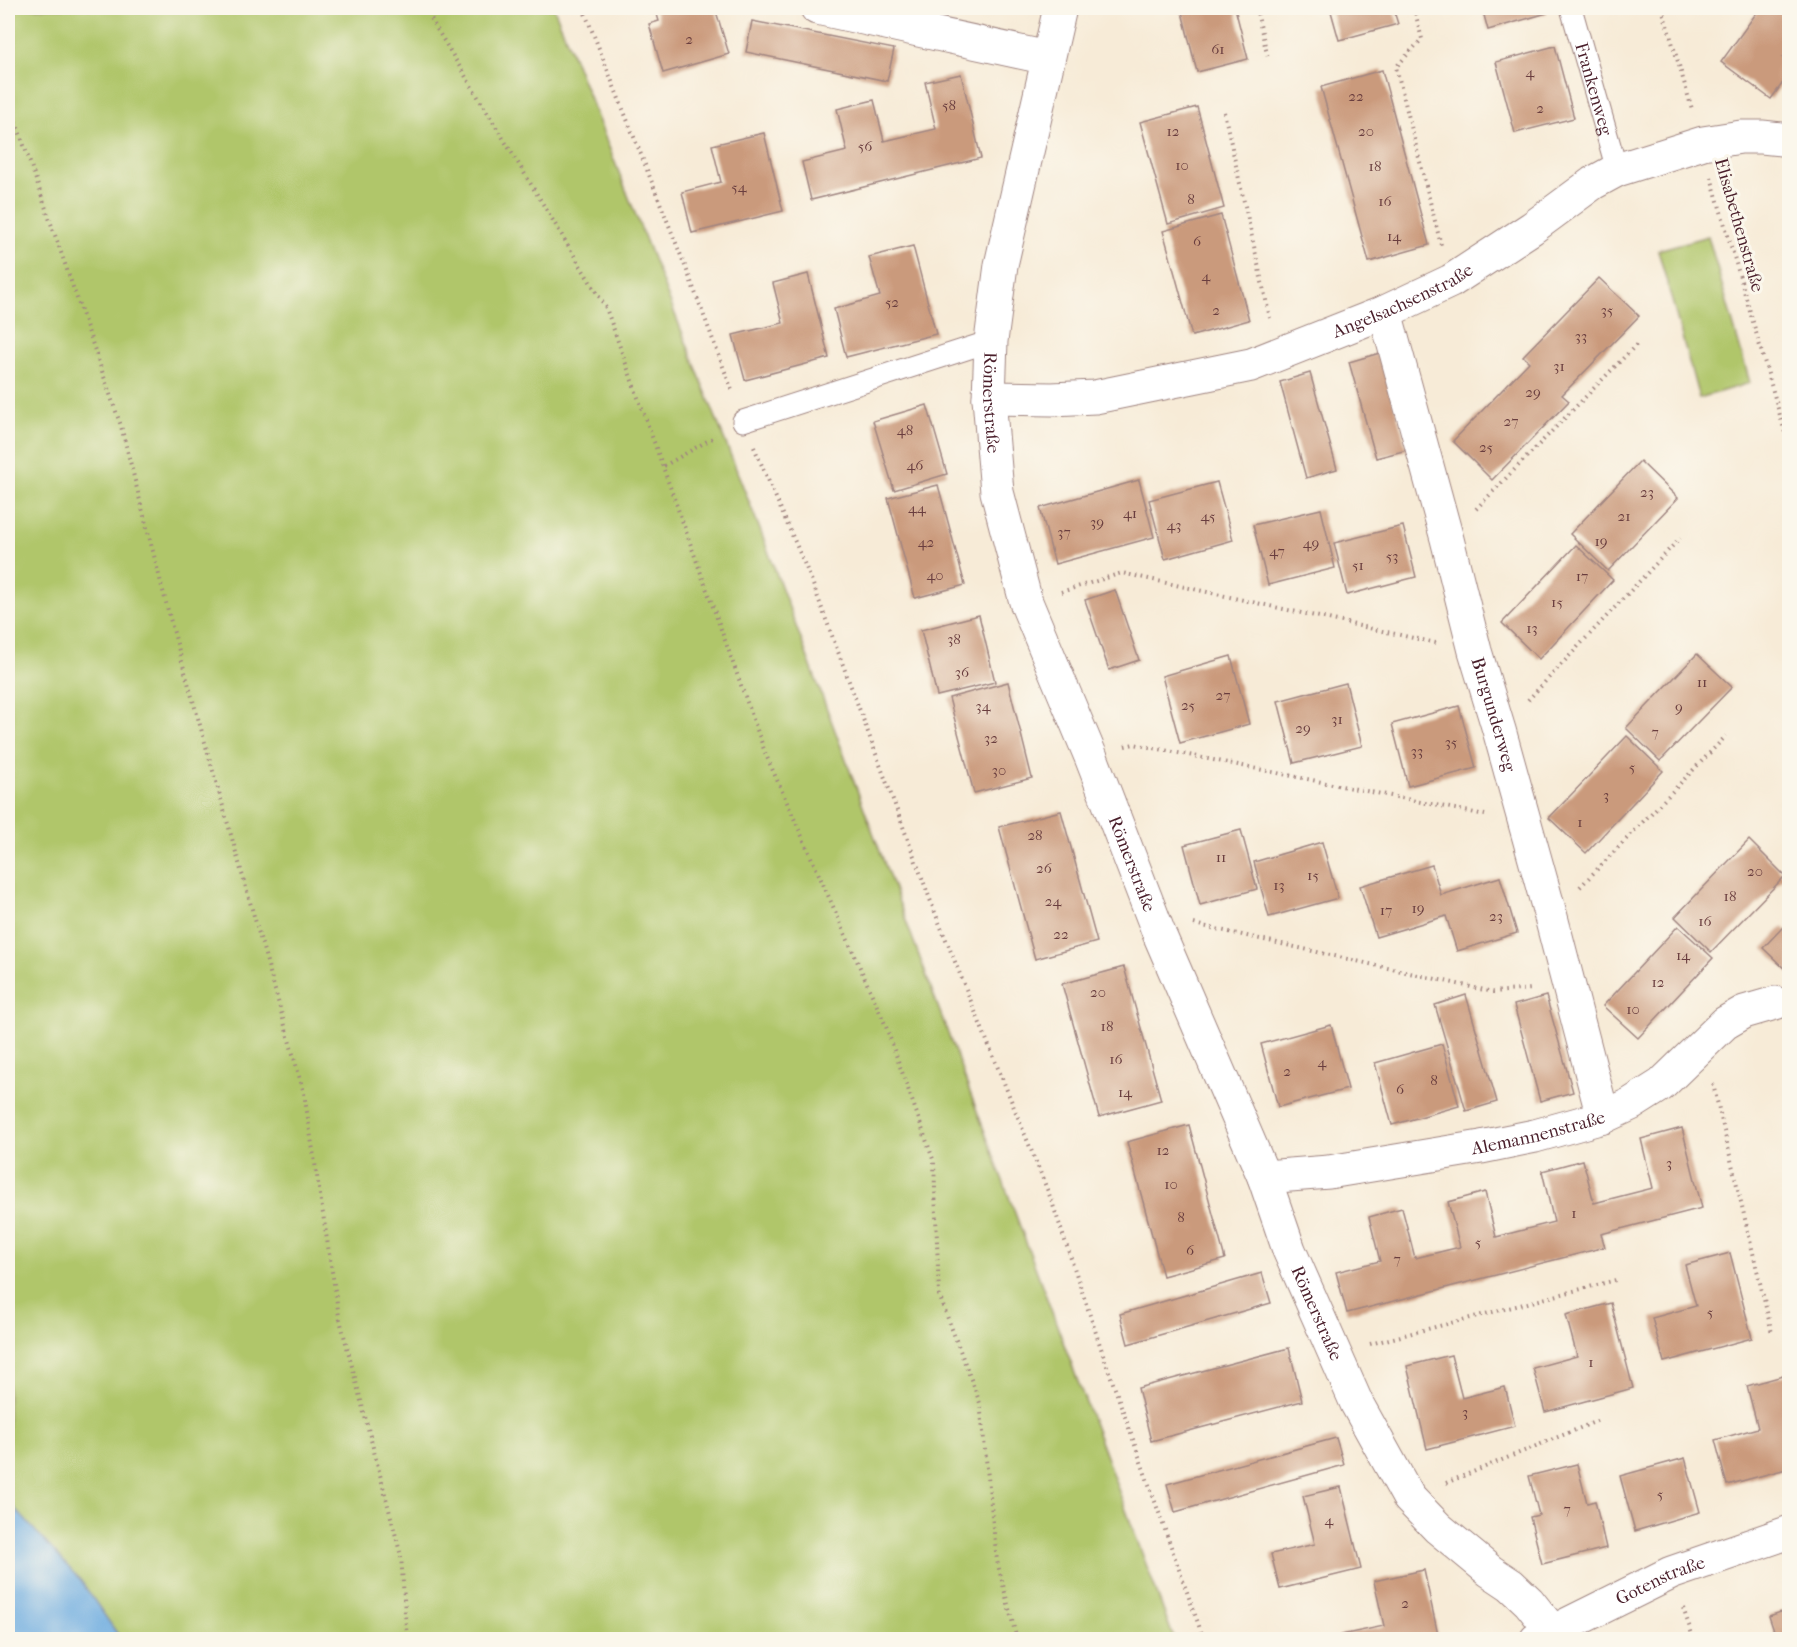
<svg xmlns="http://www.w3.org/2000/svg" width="1797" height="1647" font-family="'IM FELL French Canon',serif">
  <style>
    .green { fill: #b0c66a; stroke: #7d724a; stroke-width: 1.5 }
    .water { fill: #6dace0; stroke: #5c6686; stroke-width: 1.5 }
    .building { fill: #ca9a7b }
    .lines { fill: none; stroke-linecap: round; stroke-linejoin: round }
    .service-casing { stroke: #a08581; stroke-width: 23 }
    .minor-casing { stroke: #a08581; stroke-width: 35 }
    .path { stroke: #a08581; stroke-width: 4; stroke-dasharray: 1.5 4.5; stroke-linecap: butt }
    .service { stroke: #fff; stroke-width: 21 }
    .minor { stroke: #fff; stroke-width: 33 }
    .labels { text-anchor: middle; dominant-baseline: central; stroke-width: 6; stroke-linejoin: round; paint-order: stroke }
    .number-label { font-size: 15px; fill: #6a3e3f }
    .street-label { font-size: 18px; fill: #4a1f2b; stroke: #fbf7ec }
  </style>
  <rect width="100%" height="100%" fill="#fbf7ec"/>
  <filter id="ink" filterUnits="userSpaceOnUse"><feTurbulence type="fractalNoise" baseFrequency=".0167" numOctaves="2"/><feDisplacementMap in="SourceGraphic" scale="12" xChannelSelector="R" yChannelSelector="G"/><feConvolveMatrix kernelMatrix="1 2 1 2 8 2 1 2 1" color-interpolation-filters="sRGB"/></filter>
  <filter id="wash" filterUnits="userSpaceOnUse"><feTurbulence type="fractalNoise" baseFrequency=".008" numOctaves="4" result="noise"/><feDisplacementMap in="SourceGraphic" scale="24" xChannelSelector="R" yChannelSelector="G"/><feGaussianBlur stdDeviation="1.35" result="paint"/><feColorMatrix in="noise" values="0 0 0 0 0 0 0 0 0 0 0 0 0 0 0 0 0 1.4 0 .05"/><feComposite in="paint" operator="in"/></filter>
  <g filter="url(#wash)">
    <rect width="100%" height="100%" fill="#f7ebd7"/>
    <!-- green -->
    <g class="green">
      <path d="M8,8H554L759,527L1174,1639L8,1640Z"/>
      <path d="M1708,236L1750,383L1699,398L1658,250Z"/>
    </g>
    <!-- water -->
    <path class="water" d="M8,1501L81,1581L121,1639H8Z"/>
    <g id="blocks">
      <!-- building -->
      <g class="building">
        <path d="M655,8H715L729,54L663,73L649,24L659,21Z"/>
        <path d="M1181,8H1235L1248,59L1197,72Z"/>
        <path d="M1330,8H1393L1398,24L1339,40Z"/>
        <path d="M1482,8H1545L1547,13L1488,30Z"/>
        <path d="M1760,8H1790V61L1782,57L1790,63V73L1771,99L1721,62Z"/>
        <path d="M752,21L894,49L887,81L746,52Z"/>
        <path d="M1555,46L1574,118L1515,133L1496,62Z"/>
        <path d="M1382,70L1429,245L1369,262L1321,87Z"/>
        <path d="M961,74L981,158L811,200L802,162L847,151L837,109L874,100L884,141L936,129L925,82Z"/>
        <path d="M1197,107L1224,208L1168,224L1140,122Z"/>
        <path d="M764,133L783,211L692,233L682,192L721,182L712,145Z"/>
        <path d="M1221,215L1249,320L1192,336L1163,231Z"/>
        <path d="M913,246L936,334L846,357L834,309L880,296L869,257Z"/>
        <path d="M808,274L829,358L745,380L733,335L783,323L773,283Z"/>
        <path d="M1599,278L1639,316L1562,395L1569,401L1492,480L1453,441L1529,362L1523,356Z"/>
        <path d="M1380,353L1407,450L1376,458L1349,362Z"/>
        <path d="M1310,373L1337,469L1306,478L1280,382Z"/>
        <path d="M927,405L947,474L894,490L873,421Z"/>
        <path d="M1640,461L1678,498L1608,571L1570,534Z"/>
        <path d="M1139,480L1154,537L1055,564L1040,508Z"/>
        <path d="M1217,482L1233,540L1165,559L1149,500Z"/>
        <path d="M938,485L965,585L915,598L888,498Z"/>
        <path d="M1321,509L1335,568L1268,585L1253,525Z"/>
        <path d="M1403,526L1416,577L1347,595L1334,543Z"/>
        <path d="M1576,545L1613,580L1539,659L1502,623Z"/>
        <path d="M1115,590L1139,660L1109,670L1085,600Z"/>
        <path d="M979,615L995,682L937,696L921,630Z"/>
        <path d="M1697,654L1732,687L1660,761L1626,728Z"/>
        <path d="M1231,656L1249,724L1180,743L1162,676Z"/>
        <path d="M1008,682L1032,778L974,793L949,698Z"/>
        <path d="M1346,683L1362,746L1294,763L1278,701Z"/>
        <path d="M1459,706L1476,768L1408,786L1392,724Z"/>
        <path d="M1627,736L1663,771L1586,853L1549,818Z"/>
        <path d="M1061,811L1097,942L1035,959L999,827Z"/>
        <path d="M1241,830L1257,889L1200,905L1184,845Z"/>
        <path d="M1749,840L1785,876L1711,952L1675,917Z"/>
        <path d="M1322,842L1338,898L1269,917L1254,862Z"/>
        <path d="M1432,865L1441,895L1500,877L1517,933L1457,951L1446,916L1376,937L1360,886Z"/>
        <path d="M1678,926L1713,958L1638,1038L1603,1006Z"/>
        <path d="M1783,927L1790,933V974L1763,948Z"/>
        <path d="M1124,967L1161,1100L1099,1117L1062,984Z"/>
        <path d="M1466,995L1497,1102L1466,1111L1435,1005Z"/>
        <path d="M1546,996L1573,1092L1540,1101L1514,1005Z"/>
        <path d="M1331,1025L1348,1089L1278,1107L1261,1044Z"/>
        <path d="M1442,1044L1459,1106L1392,1125L1375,1063Z"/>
        <path d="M1189,1125L1225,1259L1163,1276L1127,1142Z"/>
        <path d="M1682,1128L1702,1208L1601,1234L1605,1247L1347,1313L1336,1272L1380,1261L1369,1217L1402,1208L1415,1258L1460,1247L1448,1202L1485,1192L1496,1237L1554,1222L1542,1171L1583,1160L1594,1203L1653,1188L1641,1139Z"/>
        <path d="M1730,1253L1752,1338L1664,1362L1652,1318L1696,1306L1685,1265Z"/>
        <path d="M1262,1273L1271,1303L1128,1344L1120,1314Z"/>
        <path d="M1611,1303L1633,1388L1545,1412L1533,1368L1577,1356L1566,1315Z"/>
        <path d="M1289,1348L1302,1401L1151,1441L1138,1388Z"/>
        <path d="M1451,1355L1462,1398L1505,1387L1515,1426L1427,1449L1407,1366Z"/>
        <path d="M1790,1374V1468L1727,1485L1715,1440L1758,1428L1747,1386Z"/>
        <path d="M1336,1438L1344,1465L1175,1512L1167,1484Z"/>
        <path d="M1685,1458L1700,1512L1635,1531L1620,1476Z"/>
        <path d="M1577,1464L1587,1503L1595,1501L1606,1548L1542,1564L1530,1517L1539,1515L1529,1476Z"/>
        <path d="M1341,1487L1361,1569L1280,1589L1271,1554L1315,1544L1303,1496Z"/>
        <path d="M1424,1570L1439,1640H1342L1341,1635L1384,1626L1374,1581Z"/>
        <path d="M1790,1609V1640H1777L1769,1616Z"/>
      </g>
    </g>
  </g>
  <g filter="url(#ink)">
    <use href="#blocks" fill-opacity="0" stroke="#a08581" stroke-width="1.5"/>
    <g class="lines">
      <!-- service casing -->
      <g class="service-casing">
        <g id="service">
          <path id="s1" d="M1571,8L1617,170"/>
          <path d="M743,421L991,341"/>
        </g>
      </g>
      <!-- minor casing -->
      <g class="minor-casing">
        <g id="minor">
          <path d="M817,8L1048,58"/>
          <path id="s2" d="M1060,8L1001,265L991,341L989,398L997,492L1026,602L1091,757L1160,936L1264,1177L1289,1250L1357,1404L1409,1498L1438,1528L1490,1571L1511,1585L1529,1602L1552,1631"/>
          <path id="s3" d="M1385,312L1447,539L1475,651L1499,730L1551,917L1603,1117"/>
          <path id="s4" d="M989,398L1052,399L1095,397L1251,365L1385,312L1451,281L1532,228L1593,183L1617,170L1703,143L1741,137H1762L1790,140"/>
          <path id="s5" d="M1264,1177L1329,1172L1481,1147L1535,1136L1603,1117L1631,1104L1661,1085L1725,1023L1744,1012L1775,1003"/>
          <path id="s6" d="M1536,1640L1671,1573L1790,1532"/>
        </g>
      </g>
      <!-- path -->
      <g class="path">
        <path d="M426,8L435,26L606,308L766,755L885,1024L934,1162L939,1295L980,1403L997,1561L1017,1640"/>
        <path d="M583,8L689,276L733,393"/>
        <path d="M1256,8L1268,58"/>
        <path d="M1414,8L1422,39L1396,67L1441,245"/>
        <path d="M1662,8L1692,109"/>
        <path d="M8,99L121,426L172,626L304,1093L339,1316L401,1556L407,1640"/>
        <path d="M1224,112L1270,318"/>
        <path d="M1711,177L1790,450"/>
        <path d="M754,447L811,579L934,910L1051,1199L1107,1366L1204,1640"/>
        <path d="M664,466L716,436"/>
        <path d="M1476,509L1637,344"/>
        <path d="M1061,592L1122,573L1436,643"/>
        <path d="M1528,700L1680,538"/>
        <path d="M1125,746L1134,744L1485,815"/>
        <path d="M1580,887L1726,736"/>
        <path d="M1194,924L1493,992L1533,989"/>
        <path d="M1713,1084L1772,1333"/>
        <path d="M1370,1344L1616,1280"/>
        <path d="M1446,1483L1597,1421"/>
        <path d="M1683,1608L1694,1640"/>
      </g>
      <!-- service -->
      <use href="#service" class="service"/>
      <!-- minor -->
      <use href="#minor" class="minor"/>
    </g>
  </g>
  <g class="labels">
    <!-- number labels -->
    <g class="number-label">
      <text x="689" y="39">2</text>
      <text x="1218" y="49">61</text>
      <text x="1530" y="72">4</text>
      <text x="1356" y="96">22</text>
      <text x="949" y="105">58</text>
      <text x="1540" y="108">2</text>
      <text x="1173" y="131">12</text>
      <text x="1366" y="131">20</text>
      <text x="865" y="146">56</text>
      <text x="1182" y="165">10</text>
      <text x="1375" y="166">18</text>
      <text x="739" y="187">54</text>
      <text x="1191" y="199">8</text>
      <text x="1385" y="201">16</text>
      <text x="1394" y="236">14</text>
      <text x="1197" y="241">6</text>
      <text x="1206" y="276">4</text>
      <text x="892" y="302">52</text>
      <text x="1216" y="310">2</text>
      <text x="1607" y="310">35</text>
      <text x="1581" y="336">33</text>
      <text x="1559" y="366">31</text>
      <text x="1533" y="392">29</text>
      <text x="1511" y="421">27</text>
      <text x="905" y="430">48</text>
      <text x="1486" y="447">25</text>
      <text x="915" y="465">46</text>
      <text x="1647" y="492">23</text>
      <text x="917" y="508">44</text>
      <text x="1130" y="513">41</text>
      <text x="1208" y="516">45</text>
      <text x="1624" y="516">21</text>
      <text x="1097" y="522">39</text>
      <text x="1174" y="525">43</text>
      <text x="1064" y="532">37</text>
      <text x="1601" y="541">19</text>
      <text x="926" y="542">42</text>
      <text x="1311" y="543">49</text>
      <text x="1277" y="551">47</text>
      <text x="1392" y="556">53</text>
      <text x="1358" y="565">51</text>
      <text x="935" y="575">40</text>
      <text x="1582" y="576">17</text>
      <text x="1557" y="602">15</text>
      <text x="1532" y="628">13</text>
      <text x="954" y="639">38</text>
      <text x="962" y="672">36</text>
      <text x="1702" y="682">11</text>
      <text x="1223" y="695">27</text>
      <text x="1188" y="705">25</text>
      <text x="983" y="706">34</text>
      <text x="1679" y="707">9</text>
      <text x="1337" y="719">31</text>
      <text x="1303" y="728">29</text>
      <text x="1655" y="732">7</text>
      <text x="991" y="738">32</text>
      <text x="1451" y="742">35</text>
      <text x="1417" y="751">33</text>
      <text x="1632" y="767">5</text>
      <text x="999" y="770">30</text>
      <text x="1606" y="795">3</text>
      <text x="1580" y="822">1</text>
      <text x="1035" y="835">28</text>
      <text x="1221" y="857">11</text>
      <text x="1044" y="868">26</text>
      <text x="1755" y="871">20</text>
      <text x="1313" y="875">15</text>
      <text x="1279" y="885">13</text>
      <text x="1730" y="896">18</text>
      <text x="1053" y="901">24</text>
      <text x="1418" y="908">19</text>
      <text x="1386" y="910">17</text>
      <text x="1496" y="916">23</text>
      <text x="1705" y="921">16</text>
      <text x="1061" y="934">22</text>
      <text x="1683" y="955">14</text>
      <text x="1658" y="982">12</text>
      <text x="1098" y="992">20</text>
      <text x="1633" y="1009">10</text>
      <text x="1107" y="1026">18</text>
      <text x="1116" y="1059">16</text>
      <text x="1322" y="1062">4</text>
      <text x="1287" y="1071">2</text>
      <text x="1434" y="1080">8</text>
      <text x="1400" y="1089">6</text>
      <text x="1125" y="1092">14</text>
      <text x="1163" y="1150">12</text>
      <text x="1669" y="1163">3</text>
      <text x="1171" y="1184">10</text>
      <text x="1574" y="1213">1</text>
      <text x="1181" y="1217">8</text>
      <text x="1478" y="1242">5</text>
      <text x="1190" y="1250">6</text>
      <text x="1397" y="1259">7</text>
      <text x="1710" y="1312">5</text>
      <text x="1591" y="1362">1</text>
      <text x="1465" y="1412">3</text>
      <text x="1660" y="1494">5</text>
      <text x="1567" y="1509">7</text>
      <text x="1329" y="1520">4</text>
      <text x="1405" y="1603">2</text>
    </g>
    <!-- street labels -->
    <g class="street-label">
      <text stroke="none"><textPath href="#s1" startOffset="84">Frankenweg</textPath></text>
      <text transform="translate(1739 225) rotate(74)">Elisabethenstraße</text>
      <text stroke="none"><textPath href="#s4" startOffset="430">Angelsachsenstraße</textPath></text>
      <text stroke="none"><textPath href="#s2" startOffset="402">Römerstraße</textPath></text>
      <text stroke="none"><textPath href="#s3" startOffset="417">Burgunderweg</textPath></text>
      <text stroke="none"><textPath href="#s2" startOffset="888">Römerstraße</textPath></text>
      <text stroke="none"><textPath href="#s5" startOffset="278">Alemannenstraße</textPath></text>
      <text stroke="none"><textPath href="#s2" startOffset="1374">Römerstraße</textPath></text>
      <text stroke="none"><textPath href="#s6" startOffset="138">Gotenstraße</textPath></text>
    </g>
  </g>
  <!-- margin -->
  <rect width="1797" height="1647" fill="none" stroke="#fbf7ec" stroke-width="30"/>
</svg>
